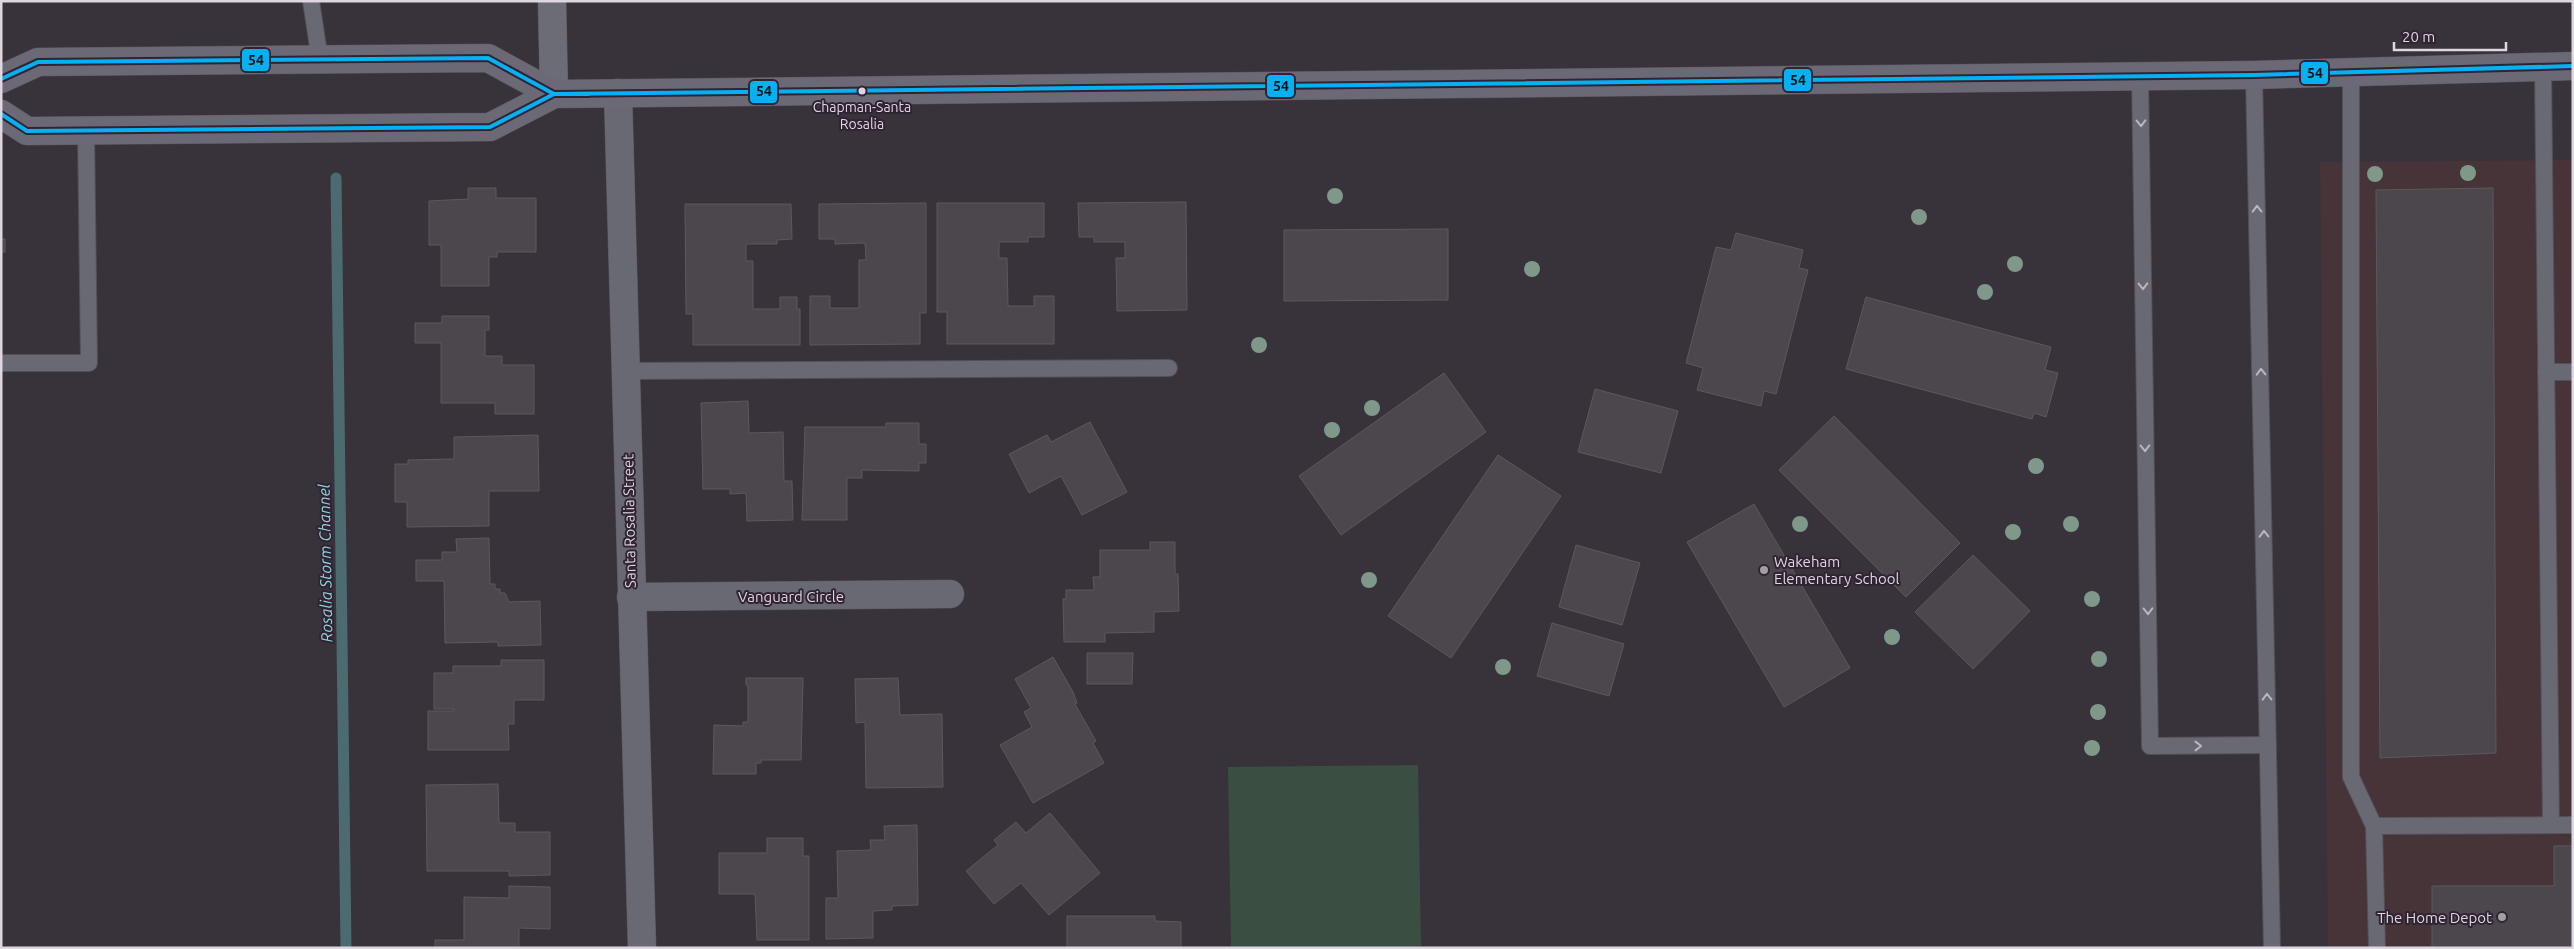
<svg xmlns="http://www.w3.org/2000/svg" width="2574" height="949" font-family="Ubuntu,sans-serif">
  <style>
    .commercial { fill: #463438 }
    .green { fill: #3b4e42 }
    .lines { fill: none; stroke-linecap: round; stroke-linejoin: round }
    .stream { stroke: #4c6b70; stroke-width: 11 }
    .building { fill: #4c464d; stroke: #5d585f }
    .lane-casing { stroke: #555057; stroke-width: 18 }
    .street-casing { stroke: #555057; stroke-width: 29 }
    .secondary-casing { stroke: #555057; stroke-width: 29 }
    .primary-casing { stroke: #555057; stroke-width: 29 }
    .lane { stroke: #696973; stroke-width: 16 }
    .street { stroke: #696973; stroke-width: 28 }
    .secondary { stroke: #6c6c76; stroke-width: 28 }
    .primary { stroke: #6b6976; stroke-width: 28 }
    .bus-1-casing { stroke: #302433; stroke-width: 8 }
    .bus-1 { stroke: #06b1f3; stroke-width: 4 }
    .tree { fill: #7f9889 }
    .oneway { stroke: #bbb5bf }
    .bus-dot { fill: #ded6e0; stroke: #302433; stroke-width: 2 }
    .poi-dot { fill: #a49da6; stroke: #302433; stroke-width: 2 }
    .labels { text-anchor: middle; dominant-baseline: central; stroke-width: 4; stroke-linejoin: round; paint-order: stroke }
    .bus-label { font-size: 14px; fill: #ded6e0; stroke: #302433 }
    .street-label { font-size: 15px; fill: #ded6e0; stroke: #302433 }
    .poi-label { font-size: 15px; fill: #ded6e0; stroke: #302433; text-anchor: start }
    .water-label { font-size: 16px; font-style: italic; fill: #90d6de; stroke: #302433 }
    .line-badge { stroke: #302433; stroke-width: 2 }
    .pale-badge-label { font-size: 14px; text-anchor: middle; font-weight: bold; fill: #111 }
  </style>
  <rect width="100%" height="100%" fill="#38323a"/>
  <!-- commercial -->
  <path class="commercial" d="M2573,160V948H2328L2320,162Z"/>
  <!-- green -->
  <path class="green" d="M1418,765L1421,948H1231L1228,767Z"/>
  <g class="lines">
    <!-- stream -->
    <path class="stream" d="M336,178L346,948"/>
  </g>
  <!-- building -->
  <g class="building">
    <path d="M468,188H496V198H536V252H497V257H489V286H441V245H429V201L468,199Z"/>
    <path d="M2493,188L2496,753L2380,758L2376,190Z"/>
    <path d="M1186,202L1187,310L1117,311L1116,258H1125V242H1094V237H1079L1078,203Z"/>
    <path d="M926,203V313H920V344L810,345V296H830V308H859V260H866L865,243L835,244V239H819V204Z"/>
    <path d="M937,203H1044V237H1028V242H999V258H1007L1008,306H1034V296H1054V344H947V312H937Z"/>
    <path d="M685,204H791L792,239L777,240V244H746V261H753V309H780V297H797V309H800V345H693V314H686Z"/>
    <path d="M1448,229V300L1284,301V230Z"/>
    <path d="M1736,233L1803,250L1799,268L1808,270L1776,394L1764,391L1761,406L1697,390L1703,368L1686,363L1716,247L1731,250Z"/>
    <rect x="1" y="239" width="4" height="13"/>
    <path d="M1866,297L2051,347L2045,370L2058,373L2046,417L2034,413L2032,419L1846,369Z"/>
    <path d="M442,316H489V330H485V356H502V365H534V414H495V403H441V343H415V323H442Z"/>
    <path d="M1444,373L1486,432L1341,535L1299,476Z"/>
    <path d="M1595,389L1678,411L1661,473L1578,452Z"/>
    <path d="M748,401L749,433L783,432L784,481H792L793,520L747,521L746,493L730,494V489H703L701,403Z"/>
    <path d="M1834,416L1960,543L1906,597L1779,470Z"/>
    <path d="M1090,422L1127,492L1082,515L1061,476L1029,493L1009,454L1047,435L1051,442Z"/>
    <path d="M886,423H919V444H926V463H919V471L862,470V478H847V520H802L805,427H886Z"/>
    <path d="M538,435L539,491H489V526L407,527V502H395V464H408V460L454,459V437Z"/>
    <path d="M1498,455L1561,496L1451,658L1388,616Z"/>
    <path d="M1754,504L1850,668L1784,707L1687,542Z"/>
    <path d="M489,538L490,584H495V589H500V593H505L509,602L540,601L541,645L498,646V642L445,643L444,581H416V560H442V552H457L456,539Z"/>
    <path d="M1150,542H1175V574H1178L1179,611L1154,612V632L1105,633V642H1064L1063,599H1066V590H1094L1093,577H1100V550H1150Z"/>
    <path d="M1576,545L1640,563L1622,625L1559,607Z"/>
    <path d="M1973,555L2030,611L1973,669L1915,612Z"/>
    <path d="M1552,623L1624,644L1609,696L1537,676Z"/>
    <path d="M1087,653H1133L1132,684H1087Z"/>
    <path d="M1053,657L1073,692L1077,703L1075,704L1096,741L1093,743L1104,763L1033,803L1000,745L1032,727L1024,712L1031,708L1015,679Z"/>
    <path d="M501,660H544V700H514V724H508L509,750H428V711H454V709H434V673H453V666H501Z"/>
    <path d="M746,678H803L801,760H761V763H756V774H713L714,725L743,726V722H748V685H746Z"/>
    <path d="M898,678L900,715L942,714L943,787L866,788L865,722L856,723L855,679Z"/>
    <path d="M498,784L499,823H515V832H550V875L509,876V871H427L426,785Z"/>
    <path d="M1050,813L1100,873L1049,915L1021,883L994,904L966,871L998,845L994,840L1016,822L1026,833Z"/>
    <path d="M917,825L918,905L892,906V910L873,911V938L826,939V898H838L837,851L871,850L870,840H885L884,826Z"/>
    <path d="M767,838H803V856H809V940H757L755,894H719V853H767Z"/>
    <path d="M2554,846H2573V948H2432V886H2554Z"/>
    <path d="M509,886L550,887V929L519,928V948H435V940H464V897L509,898Z"/>
    <path d="M1067,916H1155V921L1181,922V948H1067Z"/>
  </g>
  <g class="lines">
    <!-- lane casing -->
    <g class="lane-casing">
      <g id="lane">
        <path d="M311,1L320,60"/>
        <path d="M2543,66L2551,825"/>
        <path d="M2351,72V777L2374,826L2573,825"/>
        <path d="M2140,75L2150,746L2268,745"/>
        <path d="M2254,75L2272,948"/>
        <path d="M1,363H89L86,130"/>
        <path d="M626,371L1169,368"/>
        <path d="M2546,372H2573"/>
        <path d="M2374,826L2377,948"/>
      </g>
    </g>
    <!-- street casing -->
    <g class="street-casing">
      <g id="street">
        <path d="M618,93L642,948"/>
        <path d="M631,597L950,594"/>
      </g>
    </g>
    <!-- secondary casing -->
    <g class="secondary-casing">
      <path id="secondary" d="M552,1L554,94"/>
    </g>
    <!-- primary casing -->
    <g class="primary-casing">
      <g id="primary">
        <path d="M1,79L38,62L488,58L554,94"/>
        <path d="M1,114L27,131L490,127L554,94L2254,75L2573,66"/>
      </g>
    </g>
    <!-- lane -->
    <use href="#lane" class="lane"/>
    <!-- street -->
    <use href="#street" class="street"/>
    <!-- secondary -->
    <use href="#secondary" class="secondary"/>
    <!-- primary -->
    <use href="#primary" class="primary"/>
    <!-- bus-1 casing -->
    <g class="bus-1-casing">
      <g id="bus-1">
        <path d="M1,79L38,62L488,58L554,94L2254,75L2573,66"/>
        <path d="M1,114L27,131L490,127L554,94H588"/>
      </g>
    </g>
    <!-- bus-1 -->
    <use href="#bus-1" class="bus-1"/>
  </g>
  <!-- trees -->
  <g class="tree">
    <circle cx="2468" cy="173" r="8"/>
    <circle cx="2375" cy="174" r="8"/>
    <circle cx="1335" cy="196" r="8"/>
    <circle cx="1919" cy="217" r="8"/>
    <circle cx="2015" cy="264" r="8"/>
    <circle cx="1532" cy="269" r="8"/>
    <circle cx="1985" cy="292" r="8"/>
    <circle cx="1259" cy="345" r="8"/>
    <circle cx="1372" cy="408" r="8"/>
    <circle cx="1332" cy="430" r="8"/>
    <circle cx="2036" cy="466" r="8"/>
    <circle cx="1800" cy="524" r="8"/>
    <circle cx="2071" cy="524" r="8"/>
    <circle cx="2013" cy="532" r="8"/>
    <circle cx="1369" cy="580" r="8"/>
    <circle cx="2092" cy="599" r="8"/>
    <circle cx="1892" cy="637" r="8"/>
    <circle cx="2099" cy="659" r="8"/>
    <circle cx="1503" cy="667" r="8"/>
    <circle cx="2098" cy="712" r="8"/>
    <circle cx="2092" cy="748" r="8"/>
  </g>
  <!-- one-way arrows -->
  <defs><path id="oneway-chevron" d="M-2-3.5L2.5 0L-2 3.5" fill="none" stroke-width="1.6" stroke-linecap="round" stroke-linejoin="round" transform="scale(1.25)"/></defs>
  <g class="oneway">
    <use href="#oneway-chevron" transform="translate(2141 123) rotate(89)"/>
    <use href="#oneway-chevron" transform="translate(2257 209) rotate(-91)"/>
    <use href="#oneway-chevron" transform="translate(2143 286) rotate(89)"/>
    <use href="#oneway-chevron" transform="translate(2261 372) rotate(-91)"/>
    <use href="#oneway-chevron" transform="translate(2145 448) rotate(89)"/>
    <use href="#oneway-chevron" transform="translate(2264 534) rotate(-91)"/>
    <use href="#oneway-chevron" transform="translate(2148 611) rotate(89)"/>
    <use href="#oneway-chevron" transform="translate(2267 697) rotate(-91)"/>
    <use href="#oneway-chevron" transform="translate(2198 746)"/>
  </g>
  <!-- markers -->
  <circle class="bus-dot" cx="862" cy="91" r="4.5"/>
  <g class="poi-dot">
    <circle cx="1764" cy="570" r="5"/>
    <circle cx="2502" cy="917" r="5"/>
  </g>
  <g class="labels">
    <!-- bus labels -->
    <g class="bus-label">
      <text x="862" y="107">Chapman-Santa<tspan x="862" dy="17">Rosalia</tspan></text>
    </g>
    <!-- street labels -->
    <g class="street-label">
      <text transform="translate(629 521) rotate(-91)">Santa Rosalia Street</text>
      <text x="791" y="596">Vanguard Circle</text>
    </g>
    <!-- poi labels -->
    <g class="poi-label">
      <text x="1774" y="561">Wakeham<tspan x="1774" dy="17">Elementary School</tspan></text>
      <text x="2492" y="917" text-anchor="end">The Home Depot</text>
    </g>
    <!-- water labels -->
    <g class="water-label">
      <text transform="translate(325 563) rotate(-91)">Rosalia Storm Channel</text>
    </g>
  </g>
  <g class="line-badge">
    <rect x="241" y="48" width="29" height="24" rx="5" fill="#06b1f3"/>
    <rect x="2300" y="61" width="29" height="24" rx="5" fill="#06b1f3"/>
    <rect x="1783" y="68" width="29" height="24" rx="5" fill="#06b1f3"/>
    <rect x="1266" y="74" width="29" height="24" rx="5" fill="#06b1f3"/>
    <rect x="749" y="80" width="29" height="24" rx="5" fill="#06b1f3"/>
  </g>
  <g class="pale-badge-label">
    <text x="256" y="65">54</text>
    <text x="2315" y="78">54</text>
    <text x="1798" y="85">54</text>
    <text x="1281" y="91">54</text>
    <text x="764" y="96">54</text>
  </g>
  <!-- border -->
  <rect width="2574" height="949" fill="none" stroke="#ded6e0" stroke-width="5"/>
  <!-- scale -->
  <path d="M2394 42v8h112v-8" fill="none" stroke="#ded6e0" stroke-width="2.5"/>
  <text x="2402" y="42" font-size="15" fill="#ded6e0" stroke="#302433" stroke-width="4" paint-order="stroke">20 m</text>
</svg>
